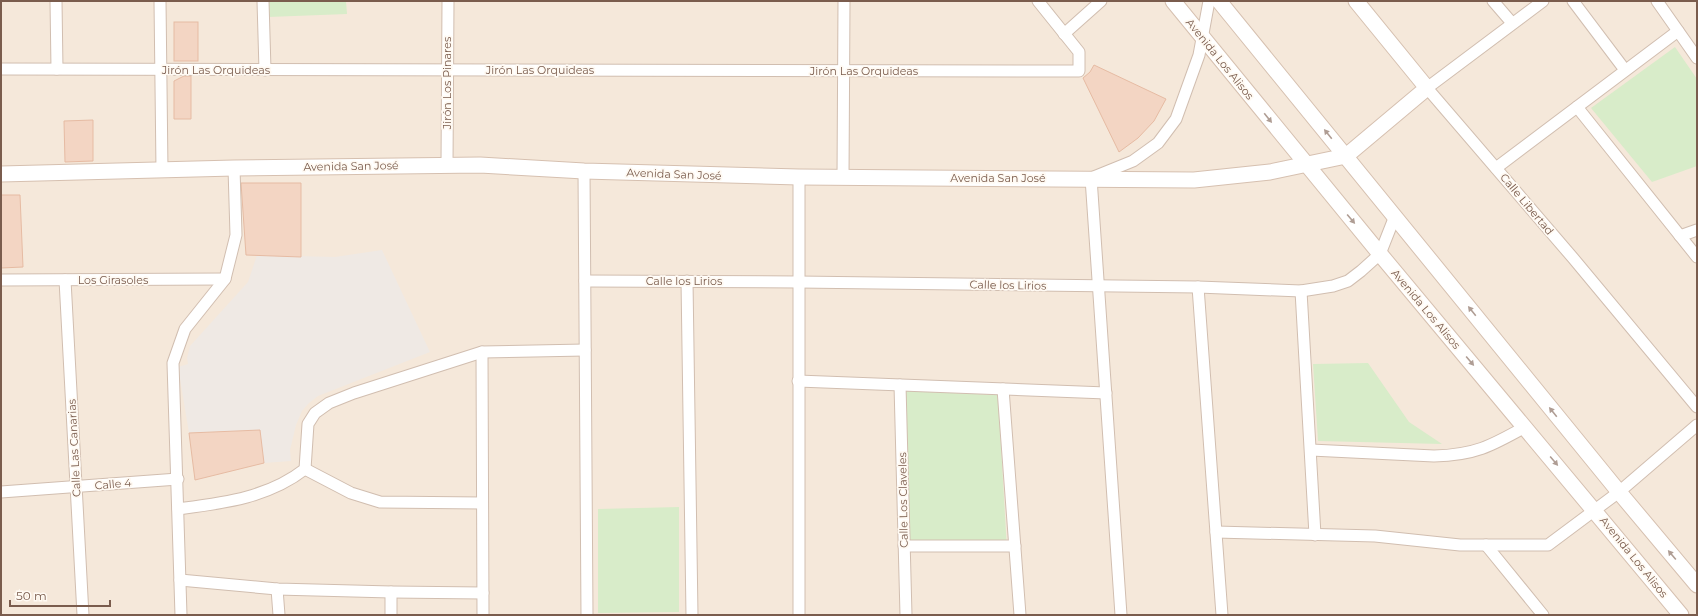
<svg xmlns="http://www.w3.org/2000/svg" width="1698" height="616" font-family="Montserrat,sans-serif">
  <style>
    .residential { fill: #f5e8da }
    .industrial { fill: #efe9e4 }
    .green { fill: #d8ecc9 }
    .building { fill: #f3d5c3; stroke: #e6bba3 }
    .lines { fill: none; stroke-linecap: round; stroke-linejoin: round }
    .street-casing { stroke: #d1beb0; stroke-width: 13 }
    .secondary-casing { stroke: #d6c0b0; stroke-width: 17 }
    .street { stroke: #fff; stroke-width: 11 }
    .secondary { stroke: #fff; stroke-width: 15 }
    .oneway { fill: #af9d94 }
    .labels { text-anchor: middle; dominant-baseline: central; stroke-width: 3.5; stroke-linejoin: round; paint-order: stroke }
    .street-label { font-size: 11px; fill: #7a5c4d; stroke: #fffaf3 }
  </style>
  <rect width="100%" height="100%" fill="#fdf6ec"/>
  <!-- residential -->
  <rect class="residential" x="1" y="1" width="1696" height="614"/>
  <!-- industrial -->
  <path class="industrial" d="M382,250L430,352L318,396L309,403L302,411L296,425L290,450L291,461L264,463L260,430L189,433L178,367L188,364L187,358L190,346L248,282L257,255L335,257Z"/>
  <!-- green -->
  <g class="green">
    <path d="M267,1H346L347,14L268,17Z"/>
    <path d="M1675,47L1697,79V166L1652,182L1591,108Z"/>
    <path d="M1368,363L1409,422L1442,444L1318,441L1313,364Z"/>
    <path d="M906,391L998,395L1007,549L909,551Z"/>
    <path d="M679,507V612L598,613V509Z"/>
  </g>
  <!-- building -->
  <g class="building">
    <rect x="174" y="22" width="24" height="39"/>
    <path d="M1094,65L1166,99L1154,121L1138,138L1119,152L1083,78L1090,72Z"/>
    <path d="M184,76H191V119H174V81Z"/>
    <path d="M93,120V161L65,162L64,121Z"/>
    <path d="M241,183H301V257L246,255Z"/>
    <path d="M1,195H20L23,267L1,268Z"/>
    <path d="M260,430L264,463L195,480L189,433Z"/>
  </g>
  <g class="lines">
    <!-- street casing -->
    <g class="street-casing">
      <g id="street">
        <path d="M56,1L57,69"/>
        <path d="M160,1L162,170"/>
        <path d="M263,1L265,70"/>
        <path d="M1493,1L1512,23"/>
        <path d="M1543,1L1427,88L1573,258L1697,407"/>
        <path d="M1573,1L1625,70"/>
        <path d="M1657,1L1697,58"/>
        <path d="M1064,34L1101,1"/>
        <path d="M1,69L1079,71V52L1038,1"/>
        <path d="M1577,107L1697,257"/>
        <path d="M447,165L448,1"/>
        <path d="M1496,168L1678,31"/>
        <path d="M584,171L587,615"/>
        <path d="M843,178L844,1"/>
        <path d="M1680,236L1697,230"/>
        <path d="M1,280L225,279"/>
        <path d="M65,280L83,615"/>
        <path d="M585,281L798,282L1198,287L1301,291L1333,286L1348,281L1361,271L1380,254L1395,216"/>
        <path d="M687,281L692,615"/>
        <path d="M1198,287L1222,615"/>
        <path d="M1301,291L1315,535"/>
        <path d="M482,352L483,615"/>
        <path d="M798,381L1106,393"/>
        <path d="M900,385L906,615"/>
        <path d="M1003,389L1020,615"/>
        <path d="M1311,450L1434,456C1475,455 1491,446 1525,427"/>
        <path d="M305,469L351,493L380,502L482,503"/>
        <path d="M1,492L178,479"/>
        <path d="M178,509C223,503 268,498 305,469L308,424L315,413L329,403L354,393L482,352L585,350"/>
        <path d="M1216,532L1375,536L1460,545H1548L1619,492L1697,425"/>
        <path d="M1486,545L1543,615"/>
        <path d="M904,546H1015"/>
        <path d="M180,580L277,589L391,592L483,593"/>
        <path d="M277,589L279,615"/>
        <path d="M181,615L173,363L185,329L225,279L236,235L234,168"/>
        <path d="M391,615V592"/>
        <path d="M799,615V177"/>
        <path d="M1121,615L1091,178L1133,161L1158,143L1176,119L1199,55L1209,1"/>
      </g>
    </g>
    <!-- secondary casing -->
    <g class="secondary-casing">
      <g id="secondary">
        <path d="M1173,1L1380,254L1681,615"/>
        <path d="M1219,1L1619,492L1697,585"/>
        <path d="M1,174L234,168L480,165L584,171L799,177L1194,180L1270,172L1346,156L1427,88L1356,1"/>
      </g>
    </g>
    <!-- street -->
    <use href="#street" class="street"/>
    <!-- secondary -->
    <use href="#secondary" class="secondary"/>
  </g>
  <!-- one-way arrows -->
  <defs><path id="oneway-solid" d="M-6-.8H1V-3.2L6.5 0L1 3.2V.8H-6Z"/></defs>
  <g class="oneway">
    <use href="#oneway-solid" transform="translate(1268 118) rotate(51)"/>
    <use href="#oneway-solid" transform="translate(1328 134) rotate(-129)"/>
    <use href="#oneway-solid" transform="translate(1351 219) rotate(50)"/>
    <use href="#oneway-solid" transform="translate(1472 311) rotate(-129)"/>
    <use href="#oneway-solid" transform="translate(1470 361) rotate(50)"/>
    <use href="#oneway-solid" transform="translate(1553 412) rotate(-129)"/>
    <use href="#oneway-solid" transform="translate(1554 461) rotate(50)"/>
    <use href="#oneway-solid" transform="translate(1672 555) rotate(-130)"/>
  </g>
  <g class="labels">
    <!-- street labels -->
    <g class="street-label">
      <text transform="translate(1220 59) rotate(51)">Avenida Los Alisos</text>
      <text x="216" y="70">Jirón Las Orquideas</text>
      <text x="540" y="70">Jirón Las Orquideas</text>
      <text x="864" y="71">Jirón Las Orquideas</text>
      <text transform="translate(447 83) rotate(-90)">Jirón Los Pinares</text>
      <text transform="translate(351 166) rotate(-1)">Avenida San José</text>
      <text transform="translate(674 174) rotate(2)">Avenida San José</text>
      <text x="998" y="178">Avenida San José</text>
      <text transform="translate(1527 204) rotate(50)">Calle Libertad</text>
      <text x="113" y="280">Los Girasoles</text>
      <text x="684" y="281">Calle los Lirios</text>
      <text transform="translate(1008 285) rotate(1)">Calle los Lirios</text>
      <text transform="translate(1426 309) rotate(50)">Avenida Los Alisos</text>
      <text transform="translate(74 448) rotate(-93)">Calle Las Canarias</text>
      <text transform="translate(113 484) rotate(-5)">Calle 4</text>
      <text transform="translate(903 500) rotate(-91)">Calle Los Claveles</text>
      <text transform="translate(1634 557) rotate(51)">Avenida Los Alisos</text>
    </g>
  </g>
  <!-- border -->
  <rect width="1698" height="616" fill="none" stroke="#7a5c4d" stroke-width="4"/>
  <!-- scale -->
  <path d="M10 600v6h100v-6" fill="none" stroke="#7a5c4d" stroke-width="2"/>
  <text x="16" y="600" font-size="12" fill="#7a5c4d" stroke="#fffaf3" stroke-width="3" paint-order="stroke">50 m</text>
</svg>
